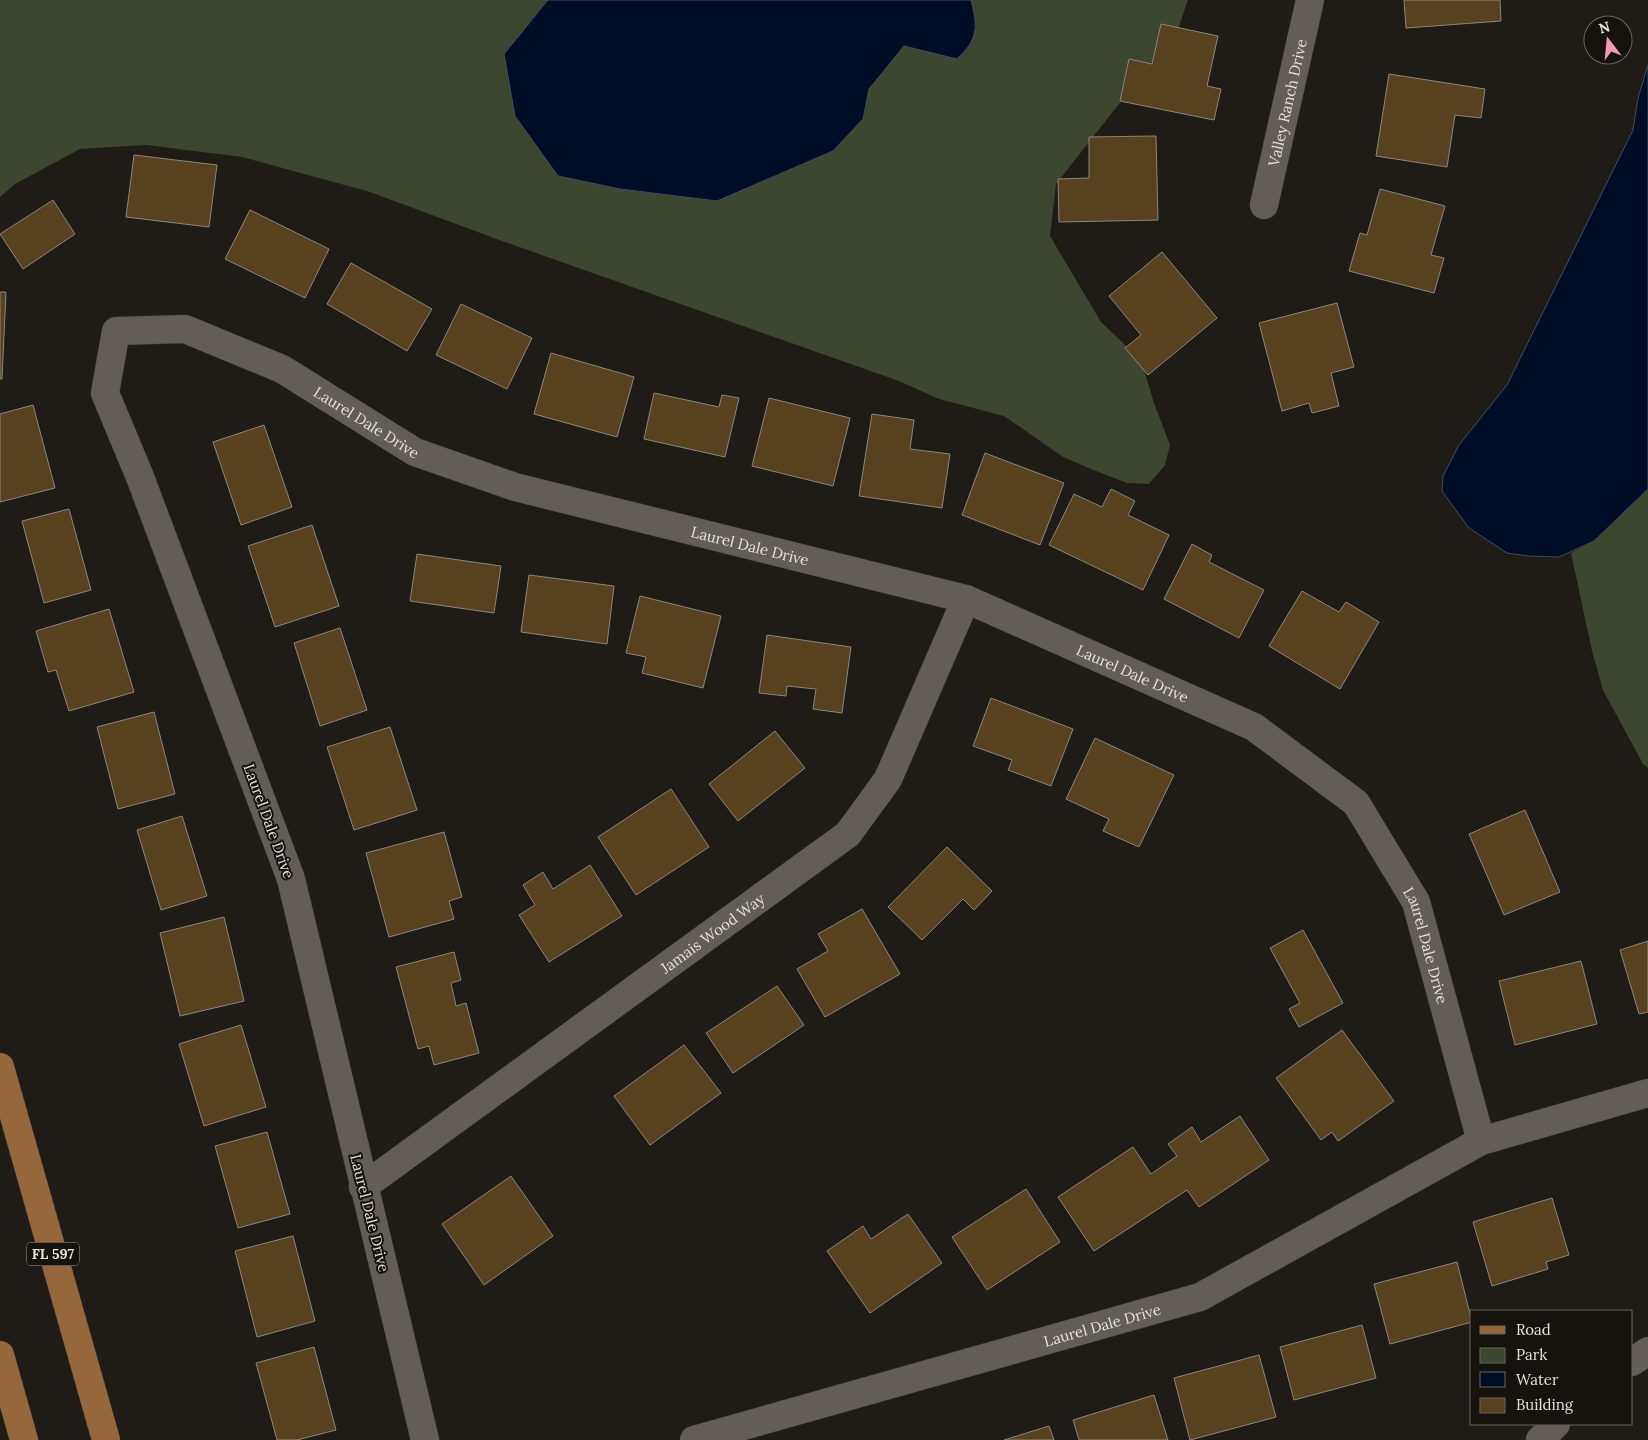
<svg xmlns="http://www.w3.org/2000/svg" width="1648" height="1440" font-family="Lora,serif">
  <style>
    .green { fill: #3d462f }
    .water { fill: #000d26; stroke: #454d5d }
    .building { fill: #58411f; stroke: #8b867f }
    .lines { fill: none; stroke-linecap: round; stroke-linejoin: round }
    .minor-casing { stroke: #393633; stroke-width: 29 }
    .major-casing { stroke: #393633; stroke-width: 29 }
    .minor { stroke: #625d57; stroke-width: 28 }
    .major { stroke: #95673b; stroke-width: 28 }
    .labels { text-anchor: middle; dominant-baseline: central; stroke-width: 4; stroke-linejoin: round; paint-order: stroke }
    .shield { fill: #16120d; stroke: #a7a49f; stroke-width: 1 }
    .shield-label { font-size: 14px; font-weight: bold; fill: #e5e2de }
    .street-label { font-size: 15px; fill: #e5e2de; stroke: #16120d }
  </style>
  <rect width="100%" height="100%" fill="#1f1b16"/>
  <!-- green -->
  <g class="green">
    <path d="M0,0H548L529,22L863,119L869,89L904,46L976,29L971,0H1188L1178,29L1056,184L1050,236L1101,322L1141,360L1154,403L1170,445L1165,465L1149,484L1127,483L1091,469L1063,457L1004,416L939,399L899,381L502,241L370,192L242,157L146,145L80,149L15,184L0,197Z"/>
    <path d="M1648,489V768L1643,764L1603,690L1592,651L1571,553L1594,541Z"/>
  </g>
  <!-- water -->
  <g class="water">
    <path d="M548,0H971C978,26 978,40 957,59L904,46L869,89L863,119L833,151L717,201L620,189L558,176L515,116L504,54Z"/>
    <path d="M1648,65V489L1594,541L1559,557L1528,556L1507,553L1469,528L1442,491L1443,476L1459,445L1507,385L1633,130L1638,98Z"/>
  </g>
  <!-- building -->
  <g class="building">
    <path d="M1404,0H1500L1501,21L1406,28Z"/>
    <path d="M1161,24L1218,36L1207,86L1221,89L1214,120L1120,101L1129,59L1152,64Z"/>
    <path d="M1389,74L1485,89L1481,118L1455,115L1447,167L1376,156Z"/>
    <path d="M1156,136L1158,220L1059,222L1058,179L1089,178V137Z"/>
    <path d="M134,155L217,165L209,227L126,217Z"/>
    <path d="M1380,189L1445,206L1431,255L1444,258L1434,293L1349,271L1360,233L1367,235Z"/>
    <path d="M53,200L75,234L23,269L0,234Z"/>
    <path d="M250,210L329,249L305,298L225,259Z"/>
    <path d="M1162,252L1217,318L1148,375L1125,348L1141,335L1109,296Z"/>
    <path d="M351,263L432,309L407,351L327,304Z"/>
    <path d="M0,292H6L2,379H0Z"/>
    <path d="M1337,303L1354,367L1331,373L1339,406L1312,413L1309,403L1282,411L1259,323Z"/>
    <path d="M461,304L532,338L507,389L436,355Z"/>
    <path d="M551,353L634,377L617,437L534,414Z"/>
    <path d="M654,393L719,407L722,395L739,398L725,457L644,439Z"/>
    <path d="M769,398L850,418L833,486L752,466Z"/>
    <path d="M33,405L55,488L0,502V414Z"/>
    <path d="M872,414L914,420L910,449L950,454L942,508L859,496Z"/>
    <path d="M264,425L292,507L241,525L213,442Z"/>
    <path d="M985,453L1064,483L1040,545L962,515Z"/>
    <path d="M1111,489L1135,501L1128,515L1169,535L1143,590L1049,545L1074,494L1102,507Z"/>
    <path d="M69,509L91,590L44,603L22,521Z"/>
    <path d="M312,525L339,606L275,627L248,546Z"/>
    <path d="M1192,544L1212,555L1209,562L1264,590L1239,638L1164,599Z"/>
    <path d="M417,554L501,566L494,613L410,601Z"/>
    <path d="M529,575L614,586L607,644L521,632Z"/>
    <path d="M1302,591L1339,612L1346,602L1379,622L1340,689L1269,646Z"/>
    <path d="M640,596L721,616L703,688L642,673L646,657L626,653Z"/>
    <path d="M109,609L134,692L69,711L56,670L48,672L36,631Z"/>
    <path d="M340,628L367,710L320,726L294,643Z"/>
    <path d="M767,635L851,647L842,713L813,709L816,689L787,686L786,696L759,693Z"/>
    <path d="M991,698L1073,729L1051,786L1008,770L1012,760L973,746Z"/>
    <path d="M154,712L175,794L118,809L97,727Z"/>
    <path d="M390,727L417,810L354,830L327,747Z"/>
    <path d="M775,731L805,768L738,821L709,784Z"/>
    <path d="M1095,738L1174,775L1139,847L1103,831L1109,819L1066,799Z"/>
    <path d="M671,789L709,847L636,895L598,837Z"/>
    <path d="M1525,810L1560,892L1504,915L1469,834Z"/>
    <path d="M182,816L207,896L161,910L137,830Z"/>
    <path d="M444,832L462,897L449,901L454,919L389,937L366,853Z"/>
    <path d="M947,847L992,891L974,910L963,899L922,940L888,907Z"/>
    <path d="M590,865L622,916L549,962L519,915L535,905L523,885L543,872L553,889Z"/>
    <path d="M862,909L900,974L825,1017L797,969L828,951L818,934Z"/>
    <path d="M224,917L244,1001L180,1016L160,933Z"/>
    <path d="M1303,930L1343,1003L1299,1027L1289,1009L1300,1003L1270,948Z"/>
    <path d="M1648,941V1012L1639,1014L1620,950Z"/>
    <path d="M454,952L461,980L451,983L456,1006L466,1003L479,1053L434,1065L429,1046L418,1049L396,967Z"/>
    <path d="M1581,961L1597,1024L1515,1045L1499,981Z"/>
    <path d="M777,986L804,1025L733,1073L706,1033Z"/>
    <path d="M241,1025L266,1107L204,1126L179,1044Z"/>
    <path d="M1342,1030L1394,1101L1338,1141L1332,1132L1321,1140L1276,1078Z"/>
    <path d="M684,1045L721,1093L650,1145L614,1096Z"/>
    <path d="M1240,1116L1269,1160L1199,1207L1187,1190L1094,1251L1058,1197L1133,1147L1151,1174L1177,1156L1168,1144L1192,1127L1201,1142Z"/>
    <path d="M267,1132L290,1214L238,1228L215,1146Z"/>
    <path d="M511,1176L553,1236L484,1285L442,1224Z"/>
    <path d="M1026,1189L1060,1242L987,1290L952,1237Z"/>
    <path d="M1552,1198L1569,1255L1546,1262L1548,1269L1492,1286L1473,1222Z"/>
    <path d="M908,1214L942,1263L870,1313L827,1251L863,1226L871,1239Z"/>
    <path d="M293,1236L315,1321L257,1337L235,1251Z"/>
    <path d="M1457,1262L1472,1322L1390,1344L1374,1284Z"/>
    <path d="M1362,1325L1376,1378L1294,1400L1280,1347Z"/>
    <path d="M314,1347L336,1430L297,1440H277L256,1363Z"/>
    <path d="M1259,1355L1276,1417L1190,1440L1174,1378Z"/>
    <path d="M1154,1395L1168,1440H1079L1073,1420Z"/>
    <path d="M1049,1426L1054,1440H1004Z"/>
  </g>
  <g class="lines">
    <!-- minor casing -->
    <g class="minor-casing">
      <g id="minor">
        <path id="s1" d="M1264,205L1310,0"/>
        <path id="s2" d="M363,1187L848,834L888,779L966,599"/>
        <path d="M1632,1362L1648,1351"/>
        <path id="s3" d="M425,1440L291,879L140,477L105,393L116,331L185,329L282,369L415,452L515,487L966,599L1254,727L1356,803L1416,902L1481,1141"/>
        <path id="s4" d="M694,1440L1200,1297L1481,1141L1648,1093"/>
        <path d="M1540,1440L1556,1424"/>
      </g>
    </g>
    <!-- major casing -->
    <g class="major-casing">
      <g id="major">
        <path d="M0,1067L106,1440"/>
        <path d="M0,1355L24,1440"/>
      </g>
    </g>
    <!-- minor -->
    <use href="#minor" class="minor"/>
    <!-- major -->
    <use href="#major" class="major"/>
  </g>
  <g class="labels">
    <!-- shield labels -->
    <rect class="shield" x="27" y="1242.5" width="52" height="23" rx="4"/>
    <g class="shield-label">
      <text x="53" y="1254">FL 597</text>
    </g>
    <!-- street labels -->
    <g class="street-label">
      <text stroke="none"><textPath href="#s1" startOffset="105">Valley Ranch Drive</textPath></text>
      <text stroke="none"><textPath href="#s3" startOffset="1434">Laurel Dale Drive</textPath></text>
      <text stroke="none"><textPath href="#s3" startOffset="1839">Laurel Dale Drive</textPath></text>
      <text stroke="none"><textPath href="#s3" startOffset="2244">Laurel Dale Drive</textPath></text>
      <text transform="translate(269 821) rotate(70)">Laurel Dale Drive</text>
      <text stroke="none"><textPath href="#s2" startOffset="432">Jamais Wood Way</textPath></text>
      <text stroke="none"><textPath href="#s3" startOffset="2664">Laurel Dale Drive</textPath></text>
      <text transform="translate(370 1213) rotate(76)">Laurel Dale Drive</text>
      <text stroke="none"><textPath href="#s4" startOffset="424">Laurel Dale Drive</textPath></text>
    </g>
  </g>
  <!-- legend -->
  <rect x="1470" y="1310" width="162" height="115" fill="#16120d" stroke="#696561"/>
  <rect x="1480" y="1326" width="25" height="8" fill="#95673b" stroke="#696561"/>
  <text x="1516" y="1335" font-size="15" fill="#e5e2de">Road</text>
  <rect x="1480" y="1348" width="25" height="15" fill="#3d462f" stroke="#696561"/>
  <text x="1516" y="1360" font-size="15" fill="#e5e2de">Park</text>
  <rect x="1480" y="1372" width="25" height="15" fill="#000d26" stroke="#696561"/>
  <text x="1516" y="1385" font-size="15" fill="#e5e2de">Water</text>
  <rect x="1480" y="1398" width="25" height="15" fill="#58411f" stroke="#696561"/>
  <text x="1516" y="1410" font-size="15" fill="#e5e2de">Building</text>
  <!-- north arrow -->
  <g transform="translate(1608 40) rotate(344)"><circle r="24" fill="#16120d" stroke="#696561"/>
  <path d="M0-4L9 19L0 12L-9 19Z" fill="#ef9ab8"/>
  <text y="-8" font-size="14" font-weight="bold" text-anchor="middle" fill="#e5e2de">N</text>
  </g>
</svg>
